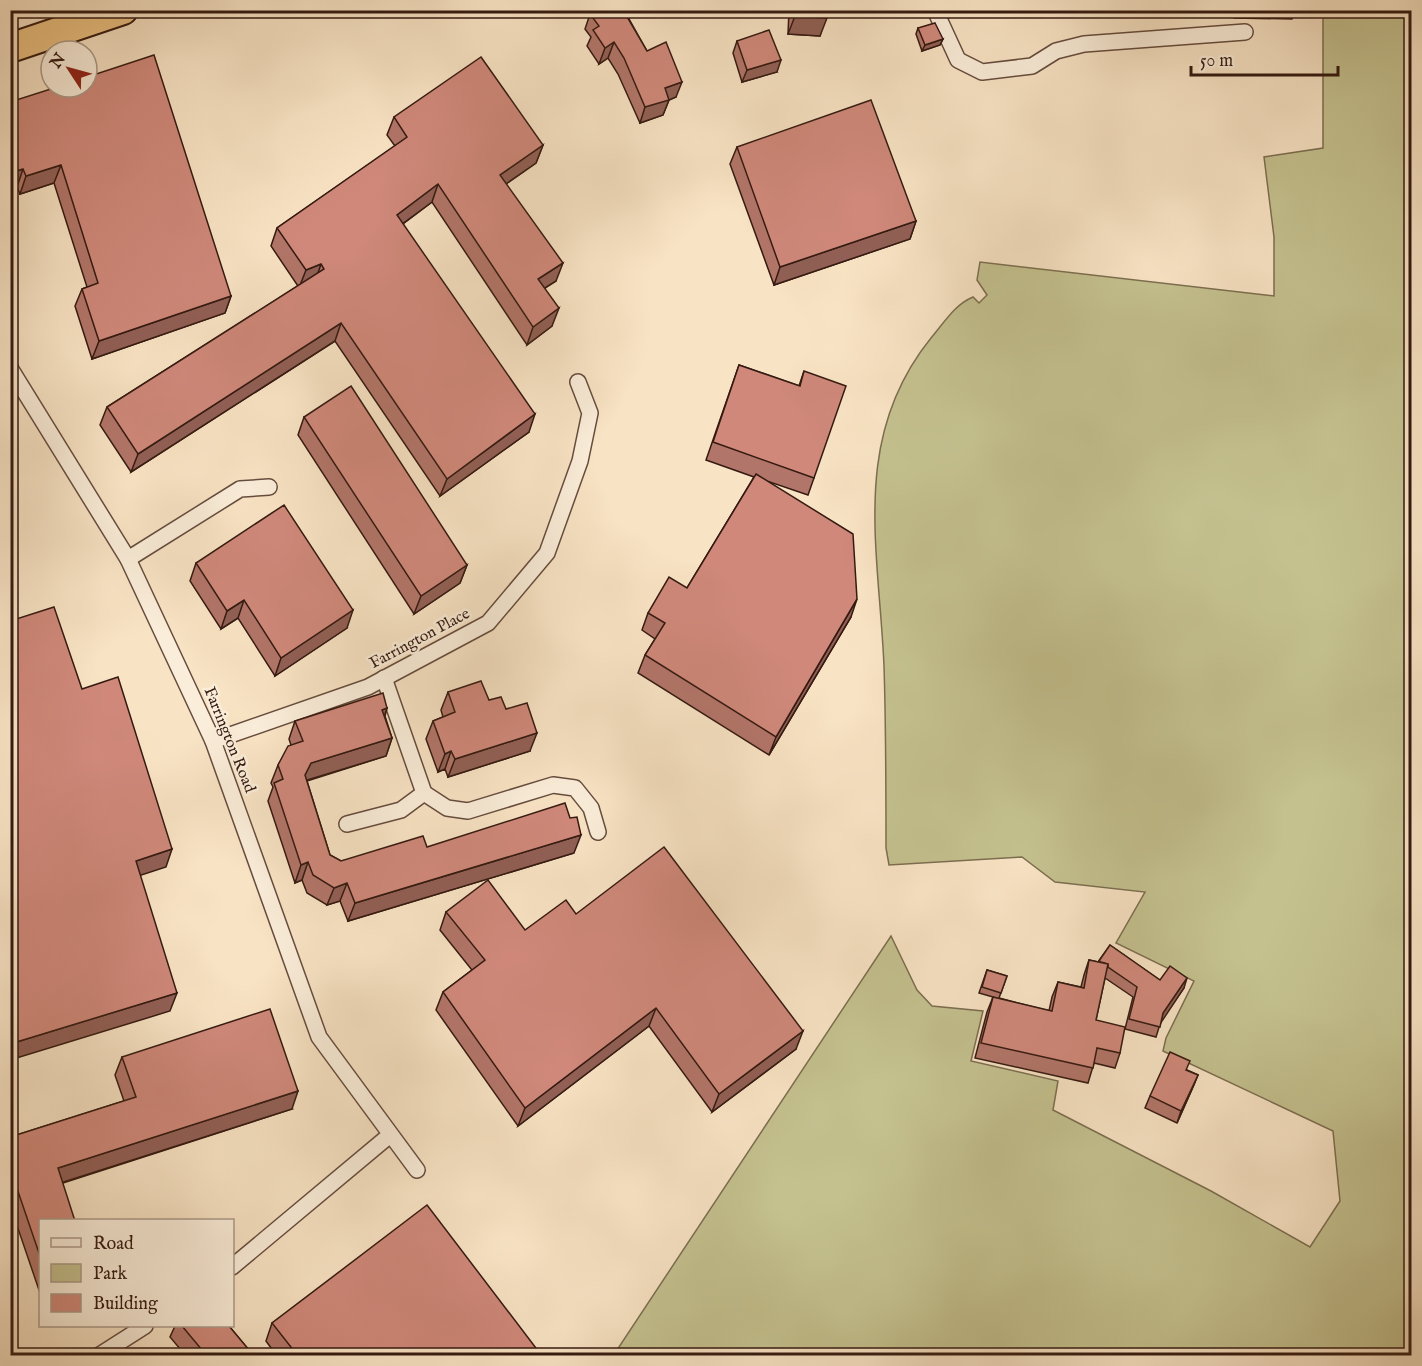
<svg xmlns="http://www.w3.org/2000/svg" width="1422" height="1366" font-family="'IM FELL English',serif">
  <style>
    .green { fill: #c4c18f; stroke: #7c6e50; stroke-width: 1.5 }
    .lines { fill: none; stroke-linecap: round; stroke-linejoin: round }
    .street-casing { stroke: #664c3e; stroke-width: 18 }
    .highway-casing { stroke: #351a11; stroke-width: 32 }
    .street { stroke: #faedd9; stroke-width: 15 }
    .highway { stroke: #ecc282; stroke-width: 28 }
    .wall { fill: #b27569; stroke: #351a11; stroke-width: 1.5 }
    .shaded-wall { fill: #915f55; stroke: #351a11; stroke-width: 1.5 }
    .building { fill: #cf887a; stroke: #351a11; stroke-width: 1.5 }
    .labels { text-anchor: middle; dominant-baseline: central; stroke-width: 5; stroke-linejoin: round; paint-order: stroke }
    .street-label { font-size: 16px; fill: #351a11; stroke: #faedd9 }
  </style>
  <rect width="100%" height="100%" fill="#f8e3c4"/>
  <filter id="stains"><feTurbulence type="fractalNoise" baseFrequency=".00333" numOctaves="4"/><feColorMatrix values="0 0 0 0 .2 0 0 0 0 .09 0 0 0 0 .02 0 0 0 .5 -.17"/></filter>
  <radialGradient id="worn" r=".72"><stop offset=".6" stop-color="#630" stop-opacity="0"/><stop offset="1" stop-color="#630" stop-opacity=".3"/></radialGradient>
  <!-- green -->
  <path class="green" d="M1323,11H1411V1355L613,1356L891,936L917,990L932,1006L983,1011L971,1061L1058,1081L1053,1110L1211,1191L1310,1247L1340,1201L1333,1131L1163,1051L1166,1038L1194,981L1116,943L1145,892L1055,882L1022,857L889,865L886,848C886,787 886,727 884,666C879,549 850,438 931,338C944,323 954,305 973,297L979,303L987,295L977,280L980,262L1274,296V237L1264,157L1323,148Z"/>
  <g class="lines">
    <!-- street casing -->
    <g class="street-casing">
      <g id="street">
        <path d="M935,10L958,60L982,72L1032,66L1056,51L1084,44L1245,32"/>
        <path d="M10,368L128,559L213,741L319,1037L417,1170"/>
        <path d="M128,559L240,489L269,487"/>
        <path d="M384,678L424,793L447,808L468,811L553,785L575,788L591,808L598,832"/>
        <path d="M213,741L368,687L488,623L547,553L580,461L590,413L578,382"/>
        <path d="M347,824L401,810L424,793"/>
        <path d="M232,1267L390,1135"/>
        <path d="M98,1356L145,1326"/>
      </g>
    </g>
    <!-- highway casing -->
    <g class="highway-casing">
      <path id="highway" d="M10,48L123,10"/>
    </g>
    <!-- street -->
    <use href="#street" class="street"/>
    <!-- highway -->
    <use href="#highway" class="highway"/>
  </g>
  <!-- wall -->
  <g class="wall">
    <path d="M789,10H827L820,36L788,34Z"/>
    <path d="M590,14L629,19L647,51L676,97L669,100L663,115L640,123L618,74L608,58L599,64L587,46L591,37L585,29Z"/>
    <path d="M918,28L943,39L940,45L922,51L916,34Z"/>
    <path d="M737,41L777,72L742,82L733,53Z"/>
    <path d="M10,102L231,296L225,313L92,359L75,306L82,289L87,287L54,183L20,194L17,187Z"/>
    <path d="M394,117L543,145L536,163L506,184L556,281L545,288L552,326L527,345L432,202L403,224L529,432L440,496L335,341L131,472L100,425L107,407L298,286L271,246L277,228L395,146L387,135Z"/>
    <path d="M737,147L916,221L910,239L774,285L730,164Z"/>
    <path d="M739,365L799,386L804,371L814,478L808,495L770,482L851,617L769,755L638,673L645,655L655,639L642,630L648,613L687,588L754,477L706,460Z"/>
    <path d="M304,417L467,565L460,583L414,614L298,435Z"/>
    <path d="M196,563L347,628L275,676L238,618L221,629L190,581Z"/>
    <path d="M448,692L489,700L506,709L530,751L448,777L445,769L438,772L426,739L433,721L443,717L441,710Z"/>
    <path d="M387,708L385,716L392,738L386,756L307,781L330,855L341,861L427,847L574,853L348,921L340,901L327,905L307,893L302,880L295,883L268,801L273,787L271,783L278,765L291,745L289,739L295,721Z"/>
    <path d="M446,912L525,930L576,914L796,1049L712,1112L649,1026L518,1126L436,1010L443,992L472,970L440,930Z"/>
    <path d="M1110,945L1160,980L1184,988L1161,1021L1156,1037L1125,1029L1133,997L1105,978L1096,1020L1120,1053L1115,1068L1094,1063L1088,1083L975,1058L987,1012L993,997L979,993L987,970L1007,976L999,998L1049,1011L1052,997L1058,982L1081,987L1084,975L1089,960L1098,962Z"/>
    <path d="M122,1057L292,1109L63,1183L40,1221V1293L10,1205V1137L124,1101L115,1075Z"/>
    <path d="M1187,1070L1198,1075L1193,1087L1177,1123L1145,1108L1150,1096Z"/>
    <path d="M272,1323L542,1356H277L266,1341Z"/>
    <path d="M175,1326H229L254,1356H186L170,1337Z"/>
  </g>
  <!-- shaded-wall -->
  <g class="shaded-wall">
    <path d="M1237,10H1295L1292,19L1234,18Z"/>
    <path d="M632,11L626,27V15Z"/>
    <path d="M795,16L827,18L820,36L788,34Z"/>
    <path d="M943,39L940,45L922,51L925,45Z"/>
    <path d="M614,42L608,58L599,64L605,48Z"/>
    <path d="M781,60L777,72L742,82L747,70Z"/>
    <path d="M682,82L676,97L669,100L663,115L640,123L645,107L665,88Z"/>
    <path d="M543,145L536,163L493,193L500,175Z"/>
    <path d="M61,165L54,183L20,194L26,176Z"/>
    <path d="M23,169L17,187L10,189V173Z"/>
    <path d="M438,184L432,202L390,233L397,215Z"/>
    <path d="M916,221L910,239L774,285L780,267Z"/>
    <path d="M563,263L556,281L532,296L538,279Z"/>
    <path d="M321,264L315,282L299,288L306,270Z"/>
    <path d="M231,296L225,313L92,359L99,341Z"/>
    <path d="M559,308L552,326L527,345L533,327Z"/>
    <path d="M341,323L335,341L131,472L138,454Z"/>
    <path d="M535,414L529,432L440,496L447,479Z"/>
    <path d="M467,565L460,583L414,614L421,596Z"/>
    <path d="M857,599L851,617L769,755L776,737Z"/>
    <path d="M244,600L238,618L221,629L227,611Z"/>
    <path d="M353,610L347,628L275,676L281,658Z"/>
    <path d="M387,708L381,726L382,710Z"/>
    <path d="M537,733L530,751L448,777L455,759Z"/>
    <path d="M392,738L386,756L304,781L305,775L311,763Z"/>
    <path d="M451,751L445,769L438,772L445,754Z"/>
    <path d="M581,835L574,853L348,921L355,903Z"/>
    <path d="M172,849L166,867L129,879L136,861Z"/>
    <path d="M308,862L302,880L295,883L301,865Z"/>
    <path d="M347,883L340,901L327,905L334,888Z"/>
    <path d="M1187,978L1184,988L1160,1024L1163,1013Z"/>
    <path d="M177,993L170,1011L10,1060V1044Z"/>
    <path d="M656,1008L649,1026L518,1126L525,1108Z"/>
    <path d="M803,1031L796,1049L712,1112L719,1094Z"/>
    <path d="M1198,1075L1193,1087L1177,1123L1181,1111Z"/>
    <path d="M298,1091L292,1109L51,1186L58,1168Z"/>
  </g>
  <!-- building -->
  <g class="building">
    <path d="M595,10H631L632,11L626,15L647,51L666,42L682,82L665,88L669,100L645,107L624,58L614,42L605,48L593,30L599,26L590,14Z"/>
    <path d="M795,10H827V18L795,16Z"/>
    <path d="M935,23L943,39L925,45L918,28Z"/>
    <path d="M769,30L781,60L747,70L737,41Z"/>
    <path d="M154,55L231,296L99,341L82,289L98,283L61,165L26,176L23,169L10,173V102L57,87H87V77Z"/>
    <path d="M481,57L543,145L500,175L563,263L538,279L559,308L533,327L438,184L397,215L535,414L447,479L341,323L138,454L107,407L324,269L321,264L306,270L277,228L407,137L394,117Z"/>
    <path d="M871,100L916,221L780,267L737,147Z"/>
    <path d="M739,365L800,386L804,371L846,386L814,478L713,442Z"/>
    <path d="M351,386L467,565L421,596L304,417Z"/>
    <path d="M756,474L853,534L857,599L776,737L645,655L665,623L648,613L669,577L687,588Z"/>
    <path d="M284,505L353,610L281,658L244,600L227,611L196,563Z"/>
    <path d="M54,607L82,689L118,677L172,849L136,861L177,993L10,1044V621Z"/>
    <path d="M481,681L489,700L501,697L506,709L527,703L537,733L455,759L451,751L445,754L433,721L455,712L448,692Z"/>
    <path d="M383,693L387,708L382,710L392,738L311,763L305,775L330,855L341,861L423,836L427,847L565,803L570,818L577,817L581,835L355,903L347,883L334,888L313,875L308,862L301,865L274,783L283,779L278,765L288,746L303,741L295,721Z"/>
    <path d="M664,847L803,1031L719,1094L656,1008L525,1108L443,992L485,960L446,912L488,880L525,930L566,900L576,914Z"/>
    <path d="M1110,945L1160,980L1170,966L1187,978L1163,1013L1160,1027L1129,1019L1137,987L1108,967V964L1101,962L1099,961Z"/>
    <path d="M1089,960L1108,964L1096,1020L1125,1027L1120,1053L1097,1048L1093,1068L981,1043L993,997L1052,1011L1058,982L1084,988Z"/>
    <path d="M987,970L1007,976L1001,993L982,987Z"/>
    <path d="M270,1009L298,1091L58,1168L75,1221H40V1256L10,1168V1137L136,1097L122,1057Z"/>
    <path d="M1170,1052L1190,1061L1186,1070L1198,1075L1181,1111L1150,1096Z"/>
    <path d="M427,1205L542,1356H298L272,1323Z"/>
    <path d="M182,1326H229L254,1356H207Z"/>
  </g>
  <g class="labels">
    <!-- street labels -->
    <g class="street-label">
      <text transform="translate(420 639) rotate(-28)">Farrington Place</text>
      <text transform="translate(229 740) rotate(68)">Farrington Road</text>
    </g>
  </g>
  <!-- margin -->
  <rect width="1422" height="1366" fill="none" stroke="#f8e3c4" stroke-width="36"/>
  <rect x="12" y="12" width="1398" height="1342" fill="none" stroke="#351a11" stroke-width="3"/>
  <rect x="18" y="18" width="1386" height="1330" fill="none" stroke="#351a11" stroke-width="1.5"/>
  <!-- legend -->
  <rect x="39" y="1219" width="195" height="108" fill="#faedd9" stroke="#ab9989" stroke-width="1.5"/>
  <rect x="51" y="1238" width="30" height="9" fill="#faedd9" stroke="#ab9989" stroke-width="1.5"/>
  <text x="93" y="1249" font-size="18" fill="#351a11">Road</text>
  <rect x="51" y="1264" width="30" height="18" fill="#c4c18f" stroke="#ab9989" stroke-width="1.5"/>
  <text x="93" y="1279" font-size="18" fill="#351a11">Park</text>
  <rect x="51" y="1294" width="30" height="18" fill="#cf887a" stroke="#ab9989" stroke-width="1.5"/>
  <text x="93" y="1309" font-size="18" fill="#351a11">Building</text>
  <!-- north arrow -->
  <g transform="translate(69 69) rotate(306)"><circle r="28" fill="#faedd9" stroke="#ab9989" stroke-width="1.5"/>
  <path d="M0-4.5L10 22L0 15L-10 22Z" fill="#8f2418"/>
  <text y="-9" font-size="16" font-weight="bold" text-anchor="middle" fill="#351a11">N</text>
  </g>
  <!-- scale -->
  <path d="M1191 66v9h147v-9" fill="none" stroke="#351a11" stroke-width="3"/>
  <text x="1200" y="66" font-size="18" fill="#351a11" stroke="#faedd9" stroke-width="4.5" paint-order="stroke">50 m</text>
  <rect width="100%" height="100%" filter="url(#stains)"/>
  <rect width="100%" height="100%" fill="url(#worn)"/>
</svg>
